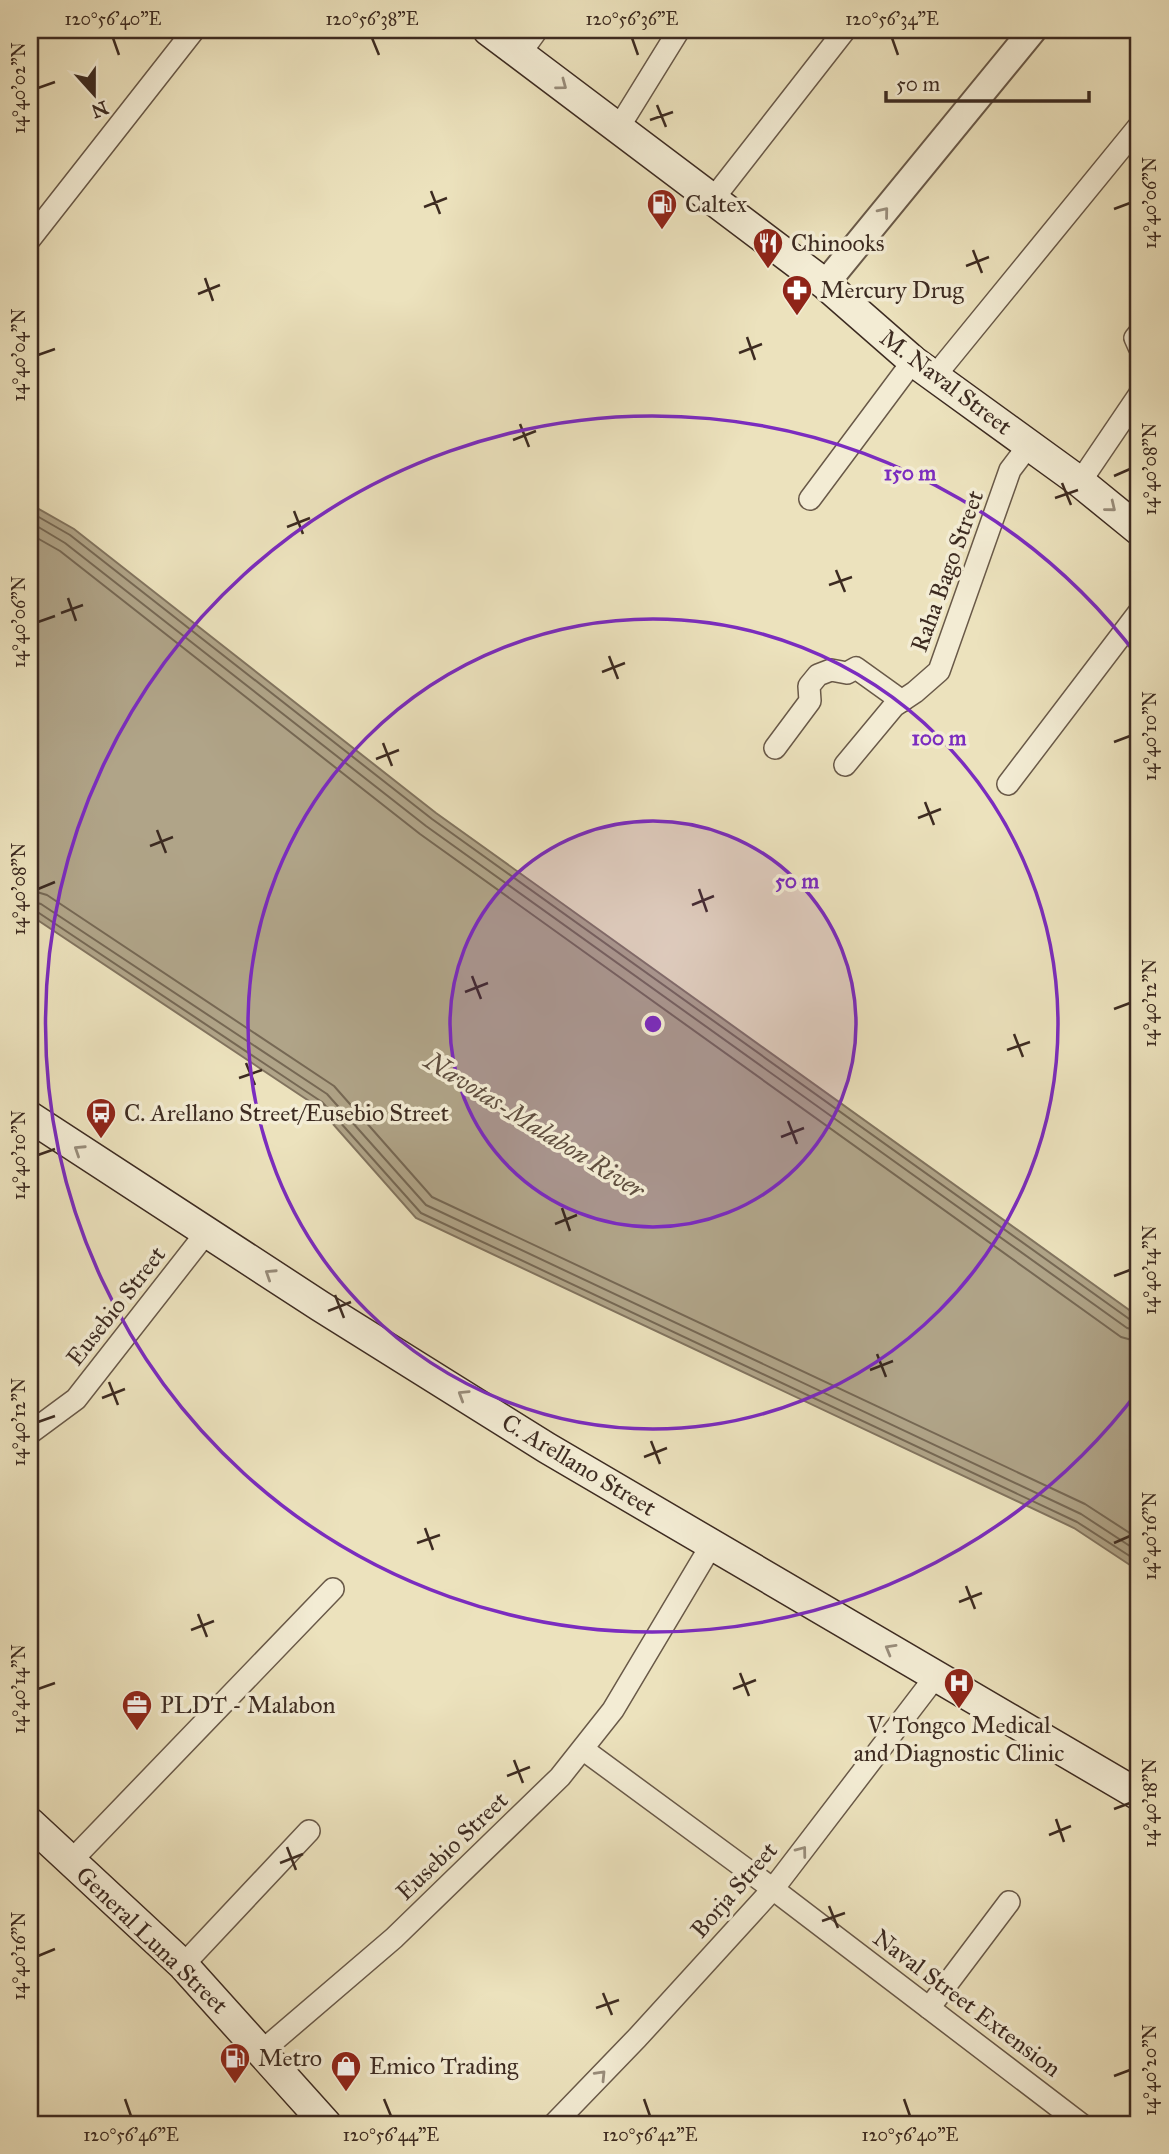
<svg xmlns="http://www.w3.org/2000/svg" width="1169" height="2154" font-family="'IM FELL Great Primer',serif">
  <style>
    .water { fill: #b0a488; stroke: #82745f; stroke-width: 2 }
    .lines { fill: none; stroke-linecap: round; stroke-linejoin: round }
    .shore { stroke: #766854; stroke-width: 2 }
    .minor-casing { stroke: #695948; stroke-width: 24 }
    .tertiary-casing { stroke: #695948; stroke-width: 30 }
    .secondary-casing { stroke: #3d2b21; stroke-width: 33 }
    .minor { stroke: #f3ecd4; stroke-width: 21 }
    .tertiary { stroke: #f3ecd4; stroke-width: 26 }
    .secondary { stroke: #f3ecd4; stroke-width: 30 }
    .oneway { stroke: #988c7a }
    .ticks { fill: none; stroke: #3d2b21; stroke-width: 2.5 }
    .ring { fill: none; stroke: #7b2cbf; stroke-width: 3.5 }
    .labels { text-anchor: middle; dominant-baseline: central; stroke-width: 7; stroke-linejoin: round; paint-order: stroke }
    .poi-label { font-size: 24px; fill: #3d2b21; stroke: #f3ecd4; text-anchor: start }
    .street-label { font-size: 24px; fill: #3d2b21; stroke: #f3ecd4 }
    .water-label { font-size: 26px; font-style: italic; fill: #604f40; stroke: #f3ecd4 }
    .centre { fill: #7b2cbf; stroke: #f3ecd4; stroke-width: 3.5 }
    .ring-label { font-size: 21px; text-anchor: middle; font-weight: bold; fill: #7b2cbf; stroke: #f3ecd4; stroke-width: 7; stroke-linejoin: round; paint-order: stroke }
    .neatline { fill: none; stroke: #3d2b21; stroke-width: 2.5 }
    .ticks-label { font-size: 18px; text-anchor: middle; fill: #3d2b21 }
  </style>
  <rect width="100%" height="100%" fill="#ece2bd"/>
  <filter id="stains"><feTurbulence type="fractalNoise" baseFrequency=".00286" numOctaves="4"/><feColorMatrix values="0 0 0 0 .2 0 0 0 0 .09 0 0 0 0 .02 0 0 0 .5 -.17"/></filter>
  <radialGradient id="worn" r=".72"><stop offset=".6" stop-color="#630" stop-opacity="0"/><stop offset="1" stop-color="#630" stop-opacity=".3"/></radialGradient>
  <!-- water -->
  <path class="water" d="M30,504L74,529L436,813L1139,1317V1571L1074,1528L416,1218L318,1107L30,915Z"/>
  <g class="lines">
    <!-- shore -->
    <g class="shore">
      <path d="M30,512L70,535L432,819L1132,1321L1139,1322"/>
      <path d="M30,522L65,543L426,826L1127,1328L1139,1331"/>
      <path d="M30,534L60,551L420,834L1121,1337L1139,1342"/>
      <path d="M30,890L47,895L334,1086L432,1197L1085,1504L1139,1539"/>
      <path d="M30,901L41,904L327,1094L426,1205L1081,1514L1139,1552"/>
      <path d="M30,910L36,911L322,1102L421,1213L1077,1522L1139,1562"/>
    </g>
    <!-- minor casing -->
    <g class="minor-casing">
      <g id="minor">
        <path d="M518,52L524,48L537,30"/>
        <path d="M619,127L679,30"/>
        <path d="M713,199L845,30"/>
        <path d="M30,239L194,30"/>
        <path d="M1139,333L1135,338L1139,347"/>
        <path d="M934,377L1139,126"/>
        <path d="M1080,482L1139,395"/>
        <path d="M810,499L913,361"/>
        <path d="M775,748L810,701L809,686L818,675L831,670L847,673L856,668L902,701"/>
        <path d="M845,765L894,706L915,692L939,671L1010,470L1029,445"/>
        <path d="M1008,784L1139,612"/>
        <path d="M30,1433L76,1399L206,1233"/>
        <path d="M584,1750L773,1889L1081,2124"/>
        <path d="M71,1861L333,1589"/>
        <path d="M183,1965L309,1831"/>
        <path d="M929,2008L1009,1902"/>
        <path d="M262,2051L394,1938L560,1777L613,1710L712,1544"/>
        <path d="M554,2124L637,2038L773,1889L936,1676"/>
      </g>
    </g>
    <!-- tertiary casing -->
    <g class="tertiary-casing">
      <path id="tertiary" d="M825,284L1033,30"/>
    </g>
    <!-- secondary casing -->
    <g class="secondary-casing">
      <g id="secondary">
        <path d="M488,30L825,284L913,361L1080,482L1139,530"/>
        <path d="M30,1117L320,1306L547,1448L1139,1795"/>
        <path d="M30,1823L183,1965L326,2124"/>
      </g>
    </g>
    <!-- minor -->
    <use href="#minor" class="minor"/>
    <!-- tertiary -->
    <use href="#tertiary" class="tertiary"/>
    <!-- secondary -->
    <use href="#secondary" class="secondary"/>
  </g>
  <!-- one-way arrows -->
  <defs><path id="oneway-chevron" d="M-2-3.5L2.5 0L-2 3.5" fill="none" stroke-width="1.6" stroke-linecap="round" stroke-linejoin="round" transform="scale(1.75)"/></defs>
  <g class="oneway">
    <use href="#oneway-chevron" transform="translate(562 85) rotate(37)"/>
    <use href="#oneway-chevron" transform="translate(884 212) rotate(-51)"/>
    <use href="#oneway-chevron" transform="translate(1111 507) rotate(39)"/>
    <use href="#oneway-chevron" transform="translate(79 1150) rotate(-147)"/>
    <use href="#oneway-chevron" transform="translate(270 1274) rotate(-147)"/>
    <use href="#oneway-chevron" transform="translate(463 1395) rotate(-148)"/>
    <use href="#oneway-chevron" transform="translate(890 1649) rotate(-150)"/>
    <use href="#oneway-chevron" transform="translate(802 1851) rotate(-53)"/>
    <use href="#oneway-chevron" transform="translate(601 2075) rotate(-46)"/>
  </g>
  <!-- ticks -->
  <path class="ticks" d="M113,38L119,55M372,38L379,55M632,38L638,55M892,38L898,55M38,88L55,82M657,105L666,127M650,120L673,112M431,191L440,214M424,207L447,198M1114,209L1130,203M973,250L982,273M966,266L989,257M205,278L213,301M198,294L220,285M747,337L755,360M739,353L762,344M38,355L55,349M520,424L529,447M513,440L536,431M1114,476L1130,469M1062,483L1071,505M1055,498L1078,490M294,511L303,534M287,527L310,518M836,570L845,592M829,585L852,577M68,598L76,621M61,613L83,605M38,622L55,616M609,656L618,679M602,672L625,663M1114,742L1130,736M383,743L392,766M376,759L399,750M925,802L934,825M918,818L941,809M157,830L166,853M150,846L173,837M38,889L55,882M699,889L707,912M692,905L714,896M472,976L481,999M465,992L488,983M1114,1009L1130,1003M1014,1034L1023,1057M1007,1050L1030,1042M246,1063L255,1085M239,1078L262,1070M788,1121L797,1144M781,1137L804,1128M38,1155L55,1149M562,1208L570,1231M555,1224L577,1215M1114,1276L1130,1270M335,1295L344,1318M328,1311L351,1302M877,1354L886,1377M870,1370L893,1361M109,1382L118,1405M102,1398L125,1389M38,1422L55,1416M651,1441L660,1464M644,1457L667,1448M425,1528L433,1550M417,1543L440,1535M1114,1543L1130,1536M966,1586L975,1609M959,1602L982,1593M198,1614L207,1637M191,1630L214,1621M740,1673L749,1696M38,1689L55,1683M733,1689L756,1680M514,1760L523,1783M507,1776L530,1767M1114,1809L1130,1803M1056,1819L1064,1842M1049,1835L1071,1826M287,1847L296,1870M280,1863L303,1854M829,1906L838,1928M822,1921L845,1913M38,1956L55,1949M603,1993L612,2015M596,2008L619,2000M1114,2076L1130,2070M125,2099L131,2116M384,2099L391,2116M644,2099L650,2116M904,2099L910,2116"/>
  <!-- distance rings -->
  <circle cx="653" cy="1024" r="203" fill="#7b2cbf" fill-opacity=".12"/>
  <g class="ring">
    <circle cx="653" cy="1024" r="203"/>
    <circle cx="653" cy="1024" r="405"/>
    <path d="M1139 1390A608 608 0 1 1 1139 658"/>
  </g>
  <!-- icons -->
  <defs>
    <g id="fuel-pin" transform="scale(1.575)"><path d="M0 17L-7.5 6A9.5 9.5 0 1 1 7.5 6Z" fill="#8f2418" stroke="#f3ecd4"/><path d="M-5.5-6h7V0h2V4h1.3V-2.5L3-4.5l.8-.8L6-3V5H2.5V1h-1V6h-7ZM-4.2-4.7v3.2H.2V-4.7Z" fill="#fff"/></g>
    <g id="restaurant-pin" transform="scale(1.575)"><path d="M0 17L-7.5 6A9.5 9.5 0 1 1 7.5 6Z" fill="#8f2418" stroke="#f3ecd4"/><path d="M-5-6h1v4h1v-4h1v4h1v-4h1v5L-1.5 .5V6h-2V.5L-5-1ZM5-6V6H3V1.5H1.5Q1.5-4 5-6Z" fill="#fff"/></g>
    <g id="pharmacy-pin" transform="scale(1.575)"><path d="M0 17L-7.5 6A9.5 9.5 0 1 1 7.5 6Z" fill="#8f2418" stroke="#f3ecd4"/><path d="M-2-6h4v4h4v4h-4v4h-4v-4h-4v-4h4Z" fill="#fff"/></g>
    <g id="bus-pin" transform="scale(1.575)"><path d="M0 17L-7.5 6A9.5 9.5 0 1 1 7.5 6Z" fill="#8f2418" stroke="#f3ecd4"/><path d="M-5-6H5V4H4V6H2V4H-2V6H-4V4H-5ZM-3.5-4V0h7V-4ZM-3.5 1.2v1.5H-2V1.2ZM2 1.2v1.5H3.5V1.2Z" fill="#fff"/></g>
    <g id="hospital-pin" transform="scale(1.575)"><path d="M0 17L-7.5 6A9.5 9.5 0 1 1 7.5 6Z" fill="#8f2418" stroke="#f3ecd4"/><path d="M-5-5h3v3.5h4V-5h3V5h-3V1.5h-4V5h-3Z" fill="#fff"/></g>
    <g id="office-pin" transform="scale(1.575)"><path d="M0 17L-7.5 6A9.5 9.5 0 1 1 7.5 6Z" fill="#8f2418" stroke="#f3ecd4"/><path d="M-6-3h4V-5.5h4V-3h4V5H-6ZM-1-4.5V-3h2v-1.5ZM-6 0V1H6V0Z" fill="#fff"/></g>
    <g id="shop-pin" transform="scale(1.575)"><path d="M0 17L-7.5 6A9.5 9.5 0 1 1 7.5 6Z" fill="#8f2418" stroke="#f3ecd4"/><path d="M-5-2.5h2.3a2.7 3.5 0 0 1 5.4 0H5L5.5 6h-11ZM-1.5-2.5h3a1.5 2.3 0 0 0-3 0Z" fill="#fff"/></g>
  </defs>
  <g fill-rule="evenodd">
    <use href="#fuel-pin" x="662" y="204"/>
    <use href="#restaurant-pin" x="768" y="243"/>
    <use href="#pharmacy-pin" x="797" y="290"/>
    <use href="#bus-pin" x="101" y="1113"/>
    <use href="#hospital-pin" x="959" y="1683"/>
    <use href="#office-pin" x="137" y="1705"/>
    <use href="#fuel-pin" x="235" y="2058"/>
    <use href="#shop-pin" x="346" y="2066"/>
  </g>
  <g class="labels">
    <!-- poi labels -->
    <g class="poi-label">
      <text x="685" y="204">Caltex</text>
      <text x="791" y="243">Chinooks</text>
      <text x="820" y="290">Mercury Drug</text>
      <text x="124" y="1113">C. Arellano Street/Eusebio Street</text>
      <text x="160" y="1705">PLDT - Malabon</text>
      <text x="959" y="1725" text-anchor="middle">V. Tongco Medical<tspan x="959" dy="28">and Diagnostic Clinic</tspan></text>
      <text x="258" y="2058">Metro</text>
      <text x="369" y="2066">Emico Trading</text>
    </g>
    <!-- street labels -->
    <g class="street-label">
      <text transform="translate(946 382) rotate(37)">M. Naval Street</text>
      <text transform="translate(947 571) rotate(-70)">Raha Bago Street</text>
      <text transform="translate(116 1306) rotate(-52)">Eusebio Street</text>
      <text transform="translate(579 1465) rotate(31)">C. Arellano Street</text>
      <text transform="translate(452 1846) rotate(-44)">Eusebio Street</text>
      <text transform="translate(734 1890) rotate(-49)">Borja Street</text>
      <text transform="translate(152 1940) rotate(44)">General Luna Street</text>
      <text transform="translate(967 2003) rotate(37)">Naval Street Extension</text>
    </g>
    <!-- water labels -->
    <g class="water-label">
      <text transform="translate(535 1125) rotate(32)">Navotas-Malabon River</text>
    </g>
  </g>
  <circle cx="653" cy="1024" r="10" class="centre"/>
  <g class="ring-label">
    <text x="910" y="480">150 m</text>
    <text x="939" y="745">100 m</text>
    <text x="797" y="888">50 m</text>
  </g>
  <!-- margin -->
  <rect width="1169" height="2154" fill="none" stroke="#ece2bd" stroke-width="77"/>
  <!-- north arrow -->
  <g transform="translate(94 94) rotate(159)" stroke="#f3ecd4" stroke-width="5" paint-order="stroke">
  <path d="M0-5L12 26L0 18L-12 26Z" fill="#3d2b21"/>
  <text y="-10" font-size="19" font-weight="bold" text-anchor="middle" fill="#3d2b21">N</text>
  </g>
  <!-- scale -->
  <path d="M886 91v10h203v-10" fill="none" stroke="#3d2b21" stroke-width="3.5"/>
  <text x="896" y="91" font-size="21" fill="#3d2b21" stroke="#f3ecd4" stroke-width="5" paint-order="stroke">50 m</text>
  <rect x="38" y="38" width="1092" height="2078" class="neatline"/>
  <g class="ticks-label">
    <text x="113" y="25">120°56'40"E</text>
    <text x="372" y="25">120°56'38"E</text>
    <text x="632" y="25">120°56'36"E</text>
    <text x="892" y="25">120°56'34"E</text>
    <text transform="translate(19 88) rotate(-90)" y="6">14°40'02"N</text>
    <text transform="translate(1150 203) rotate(-90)" y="6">14°40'06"N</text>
    <text transform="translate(19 355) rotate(-90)" y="6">14°40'04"N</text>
    <text transform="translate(1150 469) rotate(-90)" y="6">14°40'08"N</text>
    <text transform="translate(19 622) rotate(-90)" y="6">14°40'06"N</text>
    <text transform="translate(1150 736) rotate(-90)" y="6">14°40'10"N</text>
    <text transform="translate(19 889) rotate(-90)" y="6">14°40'08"N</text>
    <text transform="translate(1150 1003) rotate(-90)" y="6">14°40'12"N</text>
    <text transform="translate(19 1155) rotate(-90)" y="6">14°40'10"N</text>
    <text transform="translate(1150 1270) rotate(-90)" y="6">14°40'14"N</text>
    <text transform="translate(19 1422) rotate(-90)" y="6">14°40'12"N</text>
    <text transform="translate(1150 1536) rotate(-90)" y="6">14°40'16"N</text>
    <text transform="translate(19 1689) rotate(-90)" y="6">14°40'14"N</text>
    <text transform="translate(1150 1803) rotate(-90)" y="6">14°40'18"N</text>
    <text transform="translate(19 1956) rotate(-90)" y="6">14°40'16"N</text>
    <text transform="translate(1150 2070) rotate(-90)" y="6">14°40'20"N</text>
    <text x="131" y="2141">120°56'46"E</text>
    <text x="391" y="2141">120°56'44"E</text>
    <text x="650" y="2141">120°56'42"E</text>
    <text x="910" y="2141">120°56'40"E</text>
  </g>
  <rect width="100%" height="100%" filter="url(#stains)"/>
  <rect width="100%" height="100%" fill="url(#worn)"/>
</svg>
